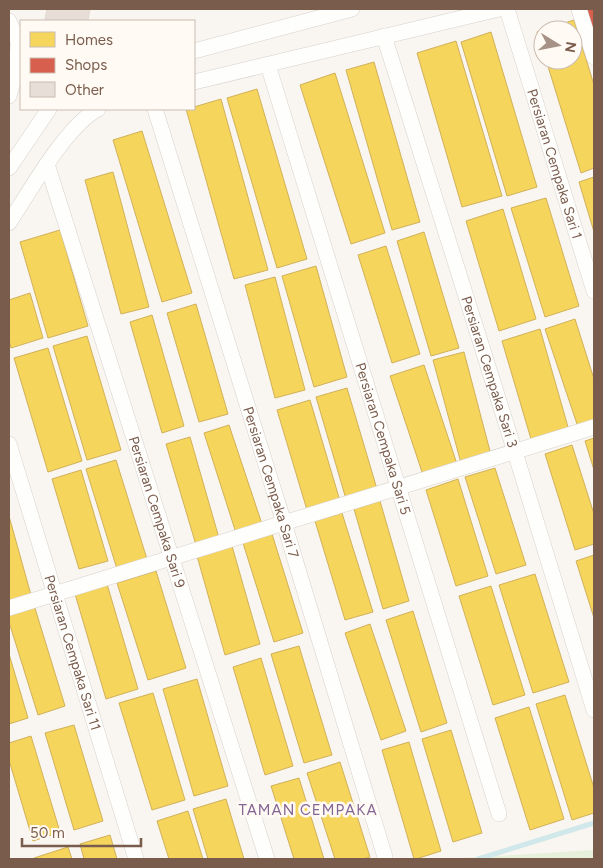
<svg xmlns="http://www.w3.org/2000/svg" width="603" height="868" font-family="Figtree,sans-serif">
  <style>
    .green { fill: #e7f0db }
    .homes { fill: #f6d55c; stroke: #d1b158 }
    .shops { fill: #d6604d; stroke: #ba5f4d }
    .lines { fill: none; stroke-linecap: round; stroke-linejoin: round }
    .stream { stroke: #d0e8ea; stroke-width: 5 }
    .building { fill: #e6ded7; stroke: #e2d8d2 }
    .minor-casing { stroke: #d7d1cb; stroke-width: 16 }
    .minor { stroke: #fefefd; stroke-width: 15 }
    .labels { text-anchor: middle; dominant-baseline: central; stroke-width: 5; stroke-linejoin: round; paint-order: stroke }
    .street-label { font-size: 14px; fill: #7a5c4d; stroke: #fffaf3 }
    .neighbourhood-label { font-size: 15px; letter-spacing: 1px; fill: #846695; stroke: #fffaf3 }
  </style>
  <rect width="100%" height="100%" fill="#f9f5f0"/>
  <!-- green -->
  <path class="green" d="M594,850V859H460L463,858Z"/>
  <!-- homes -->
  <g class="homes">
    <path d="M574,20L594,85V168L581,173L546,60H573V30H543Z"/>
    <path d="M543,30V50L537,32Z"/>
    <path d="M491,32L537,187L507,196L461,42Z"/>
    <path d="M456,41L502,196L462,207L417,53Z"/>
    <path d="M374,62L420,222L392,230L346,70Z"/>
    <path d="M335,73L385,233L351,244L300,85Z"/>
    <path d="M257,89L307,259L277,268L227,98Z"/>
    <path d="M221,99L268,270L234,279L186,109H194V107Z"/>
    <path d="M142,131L192,293L162,302L113,140Z"/>
    <path d="M113,172L149,307L121,314L85,180Z"/>
    <path d="M594,177V232L579,182Z"/>
    <path d="M546,198L579,306L545,317L511,208Z"/>
    <path d="M503,209L536,319L499,331L466,221Z"/>
    <path d="M60,230L88,326L48,338L20,242Z"/>
    <path d="M424,232L459,348L431,356L397,241Z"/>
    <path d="M386,246L420,354L392,363L358,255Z"/>
    <path d="M316,266L347,377L314,387L282,276Z"/>
    <path d="M275,277L305,390L275,398L245,285Z"/>
    <path d="M30,293L43,338L11,348L9,340V300Z"/>
    <path d="M196,304L228,414L199,422L167,313Z"/>
    <path d="M152,315L184,426L162,433L130,322Z"/>
    <path d="M575,319L594,379V422L578,427L545,329Z"/>
    <path d="M540,329L568,427L531,439L502,341Z"/>
    <path d="M87,336L121,450L87,460L53,346Z"/>
    <path d="M48,348L82,461L48,472L14,358Z"/>
    <path d="M464,352L491,455L461,463L433,360Z"/>
    <path d="M424,365L457,464L423,475L390,376Z"/>
    <path d="M347,388L377,489L346,499L316,397Z"/>
    <path d="M310,400L340,501L307,510L277,410Z"/>
    <path d="M229,425L262,524L236,533L204,433Z"/>
    <path d="M190,437L219,538L196,545L166,444Z"/>
    <path d="M594,438V470L585,441Z"/>
    <path d="M572,445L594,514V544L575,550L545,454Z"/>
    <path d="M116,460L147,559L117,569L86,469Z"/>
    <path d="M495,468L526,565L496,574L465,477Z"/>
    <path d="M81,470L108,561L79,569L52,479Z"/>
    <path d="M458,479L488,576L456,586L426,490Z"/>
    <path d="M380,501L409,601L383,609L354,509Z"/>
    <path d="M342,513L373,612L345,620L315,521Z"/>
    <path d="M9,516L31,595L9,601Z"/>
    <path d="M272,534L303,633L274,642L243,543Z"/>
    <path d="M232,546L260,644L225,655L197,556Z"/>
    <path d="M594,555V618L576,561Z"/>
    <path d="M156,571L186,668L148,680L117,583Z"/>
    <path d="M535,574L569,682L533,693L499,585Z"/>
    <path d="M107,584L138,689L106,699L75,594Z"/>
    <path d="M491,586L525,695L493,705L459,596Z"/>
    <path d="M34,605L65,706L38,715L9,622V613Z"/>
    <path d="M413,611L447,723L421,732L386,620Z"/>
    <path d="M370,624L406,731L381,740L345,633Z"/>
    <path d="M299,646L332,755L304,763L271,654Z"/>
    <path d="M9,654L28,718L9,724Z"/>
    <path d="M261,658L293,766L265,775L233,667Z"/>
    <path d="M197,679L228,786L194,796L163,689Z"/>
    <path d="M153,693L185,800L152,810L119,703Z"/>
    <path d="M565,695L594,788V813L572,820L536,704Z"/>
    <path d="M529,707L564,819L530,830L495,718Z"/>
    <path d="M74,725L103,821L74,830L45,733Z"/>
    <path d="M451,730L482,833L453,842L422,739Z"/>
    <path d="M31,736L60,832L33,841L9,760V743Z"/>
    <path d="M409,742L441,851L416,859H414L382,750Z"/>
    <path d="M340,762L370,857L362,859H335L307,773Z"/>
    <path d="M299,778L324,859H294L271,786Z"/>
    <path d="M226,799L244,859H208L193,809Z"/>
    <path d="M188,811L203,859H169L157,821Z"/>
    <path d="M110,835L117,859H84L80,844Z"/>
    <path d="M68,847L72,859H34V858Z"/>
  </g>
  <!-- shops -->
  <path class="shops" d="M584,9H594V41Z"/>
  <g class="lines">
    <!-- stream -->
    <path class="stream" d="M478,859L594,823"/>
  </g>
  <!-- building -->
  <path class="building" d="M47,9H90L88,20L96,21H56L45,19Z"/>
  <g class="lines">
    <!-- minor casing -->
    <g class="minor-casing">
      <g id="minor">
        <path id="s1" d="M507,9L594,291"/>
        <path d="M579,9L594,57"/>
        <path d="M9,21L18,41L17,67L9,96"/>
        <path id="s2" d="M384,36L515,452L594,710"/>
        <path d="M194,51L352,9"/>
        <path id="s3" d="M268,65L499,814"/>
        <path d="M194,82L499,9"/>
        <path id="s4" d="M155,109L284,523L385,857"/>
        <path id="s5" d="M47,164L267,859"/>
        <path d="M9,168L49,109"/>
        <path d="M9,223C30,191 66,126 98,109"/>
        <path id="s6" d="M9,444L136,859"/>
        <path d="M9,608L594,427"/>
      </g>
    </g>
    <!-- minor -->
    <use href="#minor" class="minor"/>
  </g>
  <g class="labels">
    <!-- street labels -->
    <g class="street-label">
      <text stroke="none"><textPath href="#s1" startOffset="162">Persiaran Cempaka Sari 1</textPath></text>
      <text stroke="none"><textPath href="#s2" startOffset="352">Persiaran Cempaka Sari 3</textPath></text>
      <text stroke="none"><textPath href="#s3" startOffset="391">Persiaran Cempaka Sari 5</textPath></text>
      <text stroke="none"><textPath href="#s4" startOffset="391">Persiaran Cempaka Sari 7</textPath></text>
      <text stroke="none"><textPath href="#s5" startOffset="365">Persiaran Cempaka Sari 9</textPath></text>
      <text stroke="none"><textPath href="#s6" startOffset="218">Persiaran Cempaka Sari 11</textPath></text>
    </g>
    <!-- neighbourhood labels -->
    <g class="neighbourhood-label">
      <text x="308" y="810">TAMAN CEMPAKA</text>
    </g>
  </g>
  <!-- border -->
  <rect width="603" height="868" fill="none" stroke="#7a5c4d" stroke-width="20"/>
  <!-- legend -->
  <rect x="20" y="20" width="175" height="90" fill="#fffaf3" stroke="#cabbb1"/>
  <rect x="30" y="32" width="25" height="15" fill="#f6d55c" stroke="#cabbb1"/>
  <text x="65" y="45" font-size="15" fill="#7a5c4d">Homes</text>
  <rect x="30" y="58" width="25" height="15" fill="#d6604d" stroke="#cabbb1"/>
  <text x="65" y="70" font-size="15" fill="#7a5c4d">Shops</text>
  <rect x="30" y="82" width="25" height="15" fill="#e6ded7" stroke="#cabbb1"/>
  <text x="65" y="95" font-size="15" fill="#7a5c4d">Other</text>
  <!-- north arrow -->
  <g transform="translate(558 45) rotate(100)"><circle r="24" fill="#fffaf3" stroke="#cabbb1"/>
  <path d="M0-4L9 19L0 12L-9 19Z" fill="#a69286"/>
  <text y="-8" font-size="14" font-weight="bold" text-anchor="middle" fill="#7a5c4d">N</text>
  </g>
  <!-- scale -->
  <path d="M22 838v8h119v-8" fill="none" stroke="#7a5c4d" stroke-width="2.5"/>
  <text x="30" y="838" font-size="15" fill="#7a5c4d" stroke="#fffaf3" stroke-width="4" paint-order="stroke">50 m</text>
</svg>
